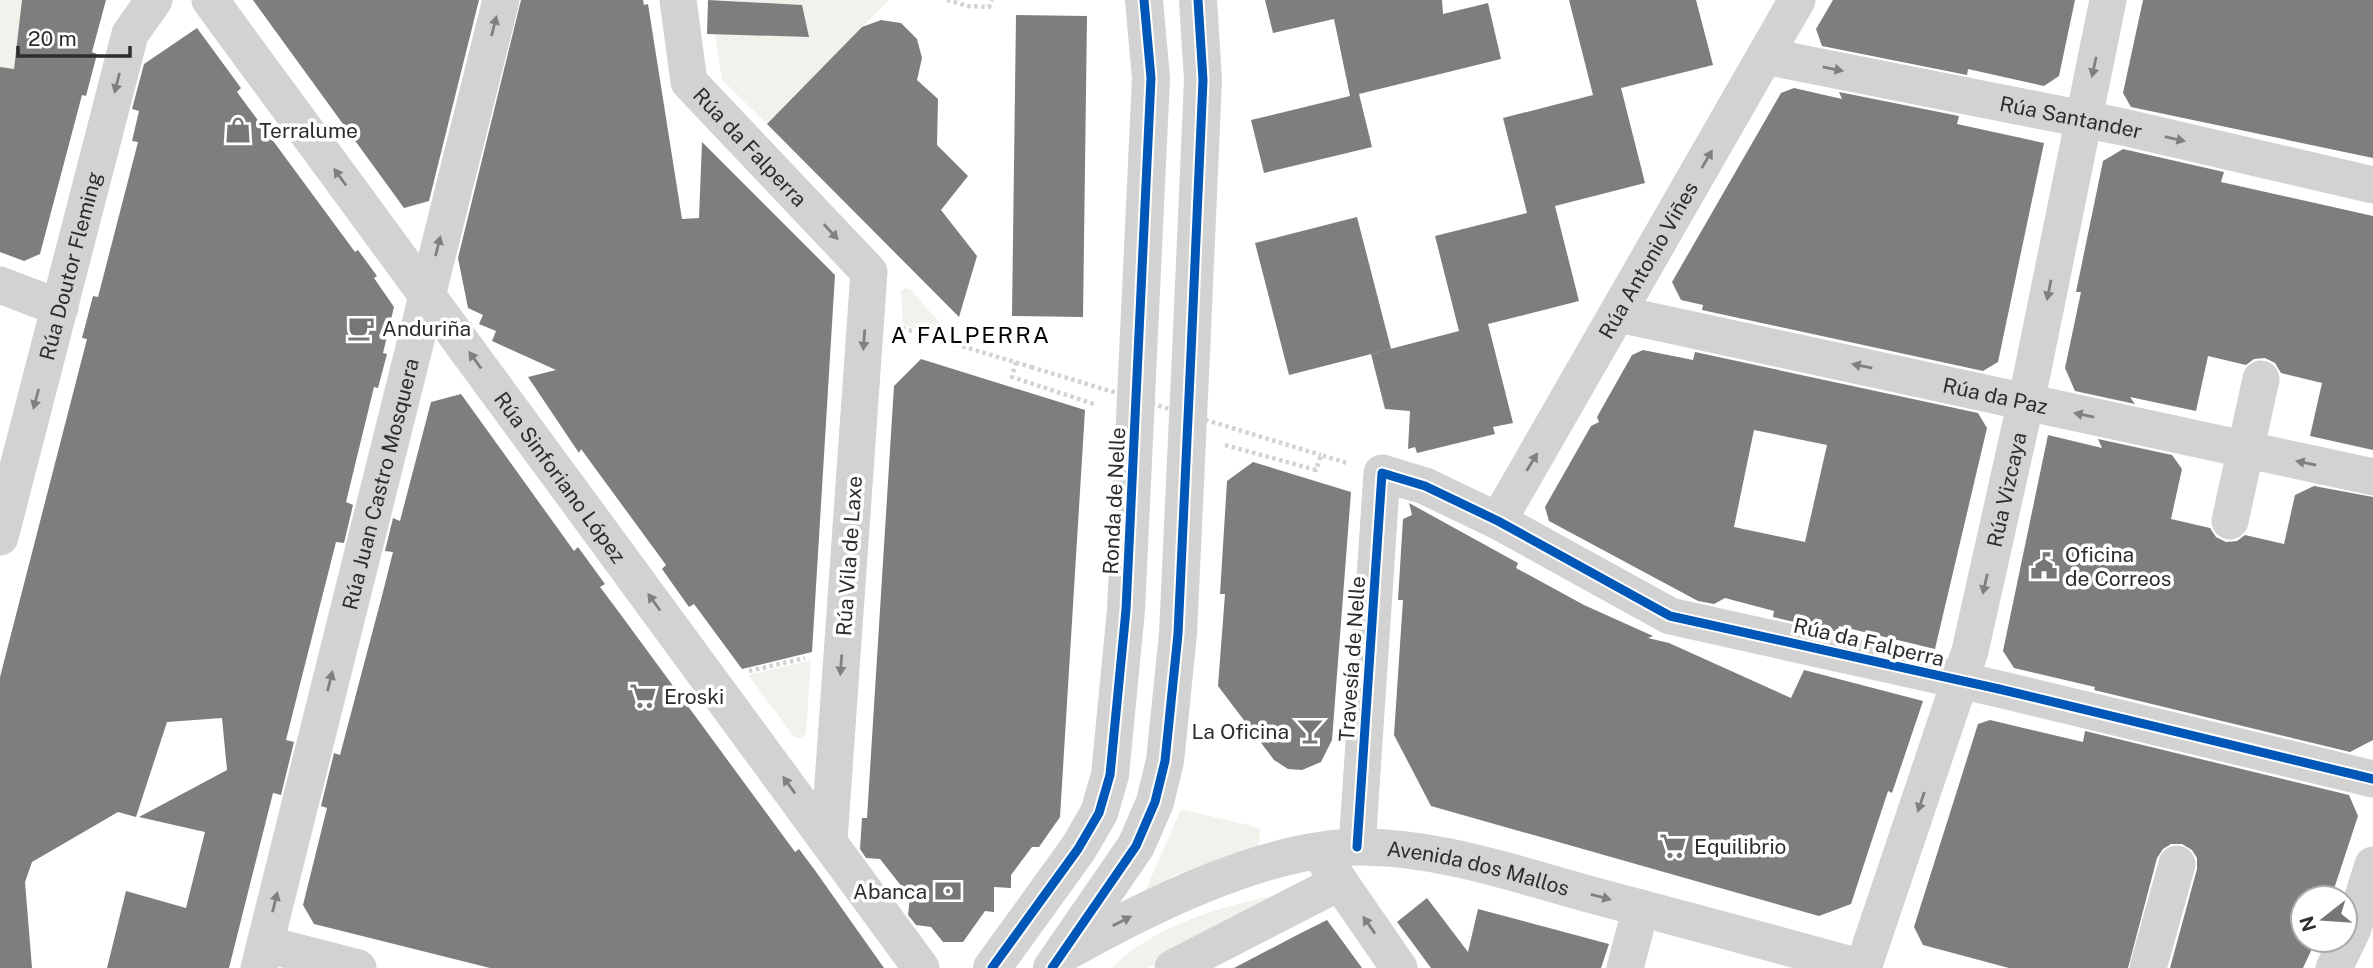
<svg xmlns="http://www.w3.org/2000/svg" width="2373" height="968" font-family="'Public Sans',sans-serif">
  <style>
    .green { fill: #f0f3ec }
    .building { fill: #7e7e7e; fill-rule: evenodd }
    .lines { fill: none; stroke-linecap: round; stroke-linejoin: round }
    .path { stroke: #d2d2d2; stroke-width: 4.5; stroke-dasharray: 3.5 3.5; stroke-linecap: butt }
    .minor { stroke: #d2d2d2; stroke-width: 37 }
    .tertiary { stroke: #d2d2d2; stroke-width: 38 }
    .path-bridge { stroke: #d2d2d2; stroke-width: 4.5; stroke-dasharray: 3.5 3.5; stroke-linecap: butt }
    .cycleway-casing { stroke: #fff; stroke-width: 13 }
    .cycleway { stroke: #0057b8; stroke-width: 9 }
    .oneway { fill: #808080 }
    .labels { text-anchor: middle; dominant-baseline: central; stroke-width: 7; stroke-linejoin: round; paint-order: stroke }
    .street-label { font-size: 21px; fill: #2d2d2d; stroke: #fff }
    .poi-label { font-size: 21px; fill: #2d2d2d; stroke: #fff; text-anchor: start }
    .neighbourhood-label { font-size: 23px; letter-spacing: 2px; fill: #000; stroke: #fff }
  </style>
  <rect width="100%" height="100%" fill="#fff"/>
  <!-- green -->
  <g class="green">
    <path d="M0,0H23L14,69L0,67Z"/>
    <path d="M723,0H889L767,124L722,80L715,34L809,37L802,7Z"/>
    <path d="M905,288L911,290L946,330L945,336L903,325L901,291Z"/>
    <path d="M811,660L806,733L801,738H795L748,675Z"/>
    <path d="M1181,809L1260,828L1259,850L1177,874L1143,896Z"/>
    <path d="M1277,895L1148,968H1112C1152,926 1222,906 1277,895Z"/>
  </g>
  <!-- building -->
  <g class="building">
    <path d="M22,0H106L92,52L97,54L86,96L82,95L40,254L24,261L0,252V67L14,69Z"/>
    <path d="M253,0H479L429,201L404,208Z"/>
    <path d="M521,0H643L644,5L648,4L682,219L699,218L702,142L835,275L812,652L742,669L694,604L689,607L662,569L666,565L581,449L579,453L528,377L556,370L492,341L496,331L479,324L483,315L468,308L458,258Z"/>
    <path d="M708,0L802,5L809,37L707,34Z"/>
    <path d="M1265,0H1442L1443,14L1488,3L1501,59L1359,94L1372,147L1264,173L1251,120L1350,96L1334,19L1273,33Z"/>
    <path d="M1569,0H1696L1713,65L1621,88L1645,183L1555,206L1579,301L1488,324L1513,423L1493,427L1495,434L1417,453L1415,447L1408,449L1410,411L1385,409L1371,354L1459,331L1435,236L1527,213L1503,118L1593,95Z"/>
    <path d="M1833,0H2075L2059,76L2044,86L1968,69L1967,75L1822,46L1816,29Z"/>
    <path d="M2143,0H2373V158L2131,107L2123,93Z"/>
    <path d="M1016,15L1087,16L1083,317L1012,316Z"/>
    <path d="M881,20L901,23L917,39L922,58L917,80L938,99L937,145L968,176L941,210L977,256L959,317L767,124L862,27Z"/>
    <path d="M197,28L241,88L237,92L355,252L358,250L377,276L374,278L394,307L383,353L387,354L378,388L374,387L346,502L353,505L344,543L336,542L293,712L286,740L294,742L281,795L273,793L229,968H107L126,891L186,908L205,832L139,817L227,770L222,718L167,722L136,817L118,812L32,862L25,882L32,968H0V677L87,339L82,338L93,296L98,297L138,142L132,141L139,111L132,109L144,64Z"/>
    <path d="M1794,88L1842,99L1839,92L1959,116L1957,124L2044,143L1998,362L1983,371L1702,310L1703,305L1681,300L1672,282L1781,93Z"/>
    <path d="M2123,149L2224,172L2221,182L2373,216V450L2310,436L2322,383L2281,373L2275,363L2265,358L2254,359L2246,365L2208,356L2196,411L2130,397L2135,404L2075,391L2065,368L2081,292H2076L2103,161Z"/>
    <path d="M1357,217L1391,349L1289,375L1255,243Z"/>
    <path d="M1643,350L1693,360L1695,352L1978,413L1987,428L1935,649L1839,626L1838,632L1773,617L1774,611L1725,598L1714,604L1698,601L1549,521L1545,507L1591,426L1599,422L1597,417L1632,355ZM1754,430L1827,445L1805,542L1734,527Z"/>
    <path d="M921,359L1085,410L1060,817L1039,847H1032L1011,875V888L994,887V912L985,911L963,942H943L931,927L916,925L908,915L910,897L880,859L866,858L860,849L862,818H867L894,386Z"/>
    <path d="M461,394L574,551L578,547L605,584L600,587L621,615L795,852L799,849L814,869L884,968H490L314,924L303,905L327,808L321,806L334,753L340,755L384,588L393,552L385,551L393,518L400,521L431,402Z"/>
    <path d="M2048,435L2102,448L2098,439L2172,455L2182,469L2171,519L2210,528L2216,537L2226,542L2237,541L2245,535L2284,544L2295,495L2314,486L2373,497V740L2350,752L2094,690L2095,687L2014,668L2003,651Z"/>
    <path d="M1253,462L1351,492L1332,740L1321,762L1302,770L1288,769L1274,760L1218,686L1225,594H1220L1227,481Z"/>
    <path d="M1409,503L1518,563L1516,568L1584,605L1653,636L1648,638L1669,643L1791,698L1804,670L1923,701L1892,793L1888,791L1851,904L1819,916L1431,806L1394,735L1403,600H1398L1403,519L1412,515Z"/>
    <path d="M1990,720L2083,742L2085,731L2349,795L2358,816L2331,898H2303V940H2316L2303,968H2170L2197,869V858L2192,850L2182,844H2171L2163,849L2157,858L2128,968H2009L1923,945L1914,927L1978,724Z"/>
    <path d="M1427,898L1468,952L1478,909L1609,944L1601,968H1431L1397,922Z"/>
    <path d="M1327,920L1362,968H1234L1299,934Z"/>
  </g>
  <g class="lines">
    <!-- path -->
    <g class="path">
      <path d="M947,0L968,6L989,7L992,0"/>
      <path d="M902,328L1031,367"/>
      <path d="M1016,362L1012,377L1097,405"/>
      <path d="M1225,445L1316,470L1321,455L1347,463"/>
      <path d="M749,671L805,658"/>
    </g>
    <!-- minor -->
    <g class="minor">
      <path id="s1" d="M210,0L921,968"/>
      <path id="s2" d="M678,0L689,82L869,272L829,840"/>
      <path id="s3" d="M1765,56L2123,127L2373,185"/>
      <path d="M0,285L60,308"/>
      <path id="s4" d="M1619,314L2373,477"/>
      <path id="s5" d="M1498,521L1797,0"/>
      <path d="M2230,521L2261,379"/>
      <path id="s6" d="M0,537L130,34L154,0"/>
      <path d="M1357,847L1382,473L1425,486L1498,521L1670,616L1999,689L2373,779"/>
      <path d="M1326,862L1399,968"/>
      <path d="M265,944L358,968"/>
      <path id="s7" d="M1063,954C1145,908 1263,848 1359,847C1438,847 1516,874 1592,895C1682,919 1773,943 1863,968"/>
      <path id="s8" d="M259,968L501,0"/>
      <path d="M1173,968L1340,882"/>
      <path d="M1625,968L1641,908"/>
      <path id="s9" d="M1863,968L1970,651L2032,374L2108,0"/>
      <path d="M2148,968L2177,864"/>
      <path d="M2334,968L2352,931L2373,865"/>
    </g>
    <!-- tertiary -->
    <g class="tertiary">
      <path d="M992,968L1078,849L1099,813L1110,775L1126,610L1151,78L1144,0"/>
      <path d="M1052,968L1136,846L1155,802L1165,761L1178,634L1191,353L1203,80L1198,0"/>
    </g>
    <!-- path-bridge -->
    <path class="path-bridge" d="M1031,367L1321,455"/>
    <!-- cycleway casing -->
    <g class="cycleway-casing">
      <g id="cycleway">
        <path d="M1357,847L1382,473L1425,486L1498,521L1670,616L1999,689L2373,779"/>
        <path d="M992,968L1078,849L1099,813L1110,775L1126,610L1151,78L1144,0"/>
        <path d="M1052,968L1136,846L1155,802L1165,761L1178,634L1191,353L1203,80L1198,0"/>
      </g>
    </g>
    <!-- cycleway -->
    <use href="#cycleway" class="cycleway"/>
  </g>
  <!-- one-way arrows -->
  <defs><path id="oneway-solid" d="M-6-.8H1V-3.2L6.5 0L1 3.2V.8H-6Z" transform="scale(1.75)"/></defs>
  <g class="oneway">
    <use href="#oneway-solid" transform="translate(494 26) rotate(-76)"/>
    <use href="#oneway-solid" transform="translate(2094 67) rotate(102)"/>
    <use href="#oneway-solid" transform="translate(1833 69) rotate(11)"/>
    <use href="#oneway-solid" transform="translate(117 83) rotate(104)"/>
    <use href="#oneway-solid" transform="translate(2175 139) rotate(13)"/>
    <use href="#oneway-solid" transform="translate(1707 159) rotate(-60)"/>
    <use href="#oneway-solid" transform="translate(340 177) rotate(-126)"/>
    <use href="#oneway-solid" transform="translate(831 232) rotate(47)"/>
    <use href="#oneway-solid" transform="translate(438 246) rotate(-76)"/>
    <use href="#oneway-solid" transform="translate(2049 290) rotate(101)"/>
    <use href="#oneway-solid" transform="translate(864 340) rotate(94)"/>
    <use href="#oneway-solid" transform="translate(475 360) rotate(-126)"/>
    <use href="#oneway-solid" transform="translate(1862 366) rotate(-168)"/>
    <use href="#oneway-solid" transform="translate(36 399) rotate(105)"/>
    <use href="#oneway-solid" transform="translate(2084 415) rotate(-168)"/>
    <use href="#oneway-solid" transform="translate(1532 462) rotate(-59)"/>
    <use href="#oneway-solid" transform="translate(2306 463) rotate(-168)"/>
    <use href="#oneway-solid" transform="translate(1985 584) rotate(103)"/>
    <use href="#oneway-solid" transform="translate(654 602) rotate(-126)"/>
    <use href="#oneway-solid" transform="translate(841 665) rotate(94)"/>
    <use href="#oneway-solid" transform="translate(330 681) rotate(-76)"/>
    <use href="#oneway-solid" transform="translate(789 785) rotate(-126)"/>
    <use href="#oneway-solid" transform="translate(1921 802) rotate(109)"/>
    <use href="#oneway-solid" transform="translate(1601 897) rotate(15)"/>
    <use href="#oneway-solid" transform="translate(275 902) rotate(-76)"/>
    <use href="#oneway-solid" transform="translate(1122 921) rotate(-27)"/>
    <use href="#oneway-solid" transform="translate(1369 925) rotate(-125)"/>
  </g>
  <!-- icons -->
  <defs>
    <g id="shop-bare" transform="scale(2.1)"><path d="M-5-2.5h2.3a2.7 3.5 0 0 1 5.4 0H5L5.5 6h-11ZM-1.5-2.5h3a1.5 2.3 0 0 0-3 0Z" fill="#767676" stroke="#fff" stroke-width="2.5" paint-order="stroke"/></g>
    <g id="cafe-bare" transform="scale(2.1)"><path d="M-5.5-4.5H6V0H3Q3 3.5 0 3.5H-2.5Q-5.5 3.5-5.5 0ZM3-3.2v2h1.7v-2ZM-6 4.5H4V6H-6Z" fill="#767676" stroke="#fff" stroke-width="2.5" paint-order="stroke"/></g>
    <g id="civic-bare" transform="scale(2.1)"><path d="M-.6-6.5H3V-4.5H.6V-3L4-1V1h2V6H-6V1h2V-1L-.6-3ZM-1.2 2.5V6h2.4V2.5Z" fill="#767676" stroke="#fff" stroke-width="2.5" paint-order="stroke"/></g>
    <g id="supermarket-bare" transform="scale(2.1)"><path d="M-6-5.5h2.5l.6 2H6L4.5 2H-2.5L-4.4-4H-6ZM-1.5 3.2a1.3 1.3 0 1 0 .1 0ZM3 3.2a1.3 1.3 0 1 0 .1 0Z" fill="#767676" stroke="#fff" stroke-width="2.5" paint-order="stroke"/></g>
    <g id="bar-bare" transform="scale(2.1)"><path d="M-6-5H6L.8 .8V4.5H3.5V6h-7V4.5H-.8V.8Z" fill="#767676" stroke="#fff" stroke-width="2.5" paint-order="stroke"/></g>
    <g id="bank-bare" transform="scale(2.1)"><path d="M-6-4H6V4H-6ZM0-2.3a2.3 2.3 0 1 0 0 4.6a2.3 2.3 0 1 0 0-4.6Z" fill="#767676" stroke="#fff" stroke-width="2.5" paint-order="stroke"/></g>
  </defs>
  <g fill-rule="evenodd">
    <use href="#shop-bare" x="238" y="130"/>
    <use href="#cafe-bare" x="361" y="328"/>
    <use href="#civic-bare" x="2044" y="566"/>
    <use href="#supermarket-bare" x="643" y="696"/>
    <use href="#bar-bare" x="1310" y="731"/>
    <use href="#supermarket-bare" x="1673" y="846"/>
    <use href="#bank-bare" x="948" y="891"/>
  </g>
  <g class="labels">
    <!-- street labels -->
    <g class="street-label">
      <text stroke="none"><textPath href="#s3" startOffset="312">Rúa Santander</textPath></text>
      <text stroke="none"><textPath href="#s2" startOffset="172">Rúa da Falperra</textPath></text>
      <text stroke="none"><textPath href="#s5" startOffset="301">Rúa Antonio Viñes</textPath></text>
      <text stroke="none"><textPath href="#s6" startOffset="280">Rúa Doutor Fleming</textPath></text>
      <text stroke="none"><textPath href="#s4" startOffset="385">Rúa da Paz</textPath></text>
      <text stroke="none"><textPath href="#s1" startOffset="592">Rúa Sinforiano López</textPath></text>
      <text stroke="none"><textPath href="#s8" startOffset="499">Rúa Juan Castro Mosquera</textPath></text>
      <text stroke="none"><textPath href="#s9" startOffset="500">Rúa Vizcaya</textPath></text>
      <text transform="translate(1114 501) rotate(-87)">Ronda de Nelle</text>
      <text transform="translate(849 556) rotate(-86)">Rúa Vila de Laxe</text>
      <text transform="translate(1869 642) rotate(13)">Rúa da Falperra</text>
      <text transform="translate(1352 659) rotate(-86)">Travesía de Nelle</text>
      <text stroke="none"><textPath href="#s7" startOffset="439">Avenida dos Mallos</textPath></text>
    </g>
    <!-- poi labels -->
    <g class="poi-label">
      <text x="259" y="130">Terralume</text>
      <text x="382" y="328">Anduriña</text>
      <text x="2065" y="554">Oficina<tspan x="2065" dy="24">de Correos</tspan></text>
      <text x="664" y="696">Eroski</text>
      <text x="1289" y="731" text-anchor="end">La Oficina</text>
      <text x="1694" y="846">Equilibrio</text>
      <text x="927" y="891" text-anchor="end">Abanca</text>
    </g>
    <!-- neighbourhood labels -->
    <g class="neighbourhood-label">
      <text x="971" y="334">A FALPERRA</text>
    </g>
  </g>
  <!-- north arrow -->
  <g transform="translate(2324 919) rotate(253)"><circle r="33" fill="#ffffff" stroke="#ababab" stroke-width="2"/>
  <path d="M0-5L12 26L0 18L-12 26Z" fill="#767676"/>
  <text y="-10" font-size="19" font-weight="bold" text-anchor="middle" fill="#2d2d2d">N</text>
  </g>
  <!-- scale -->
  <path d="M18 46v10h112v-10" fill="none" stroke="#2d2d2d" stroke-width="3.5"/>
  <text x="28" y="46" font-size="21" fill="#2d2d2d" stroke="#ffffff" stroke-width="5" paint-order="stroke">20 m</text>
</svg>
